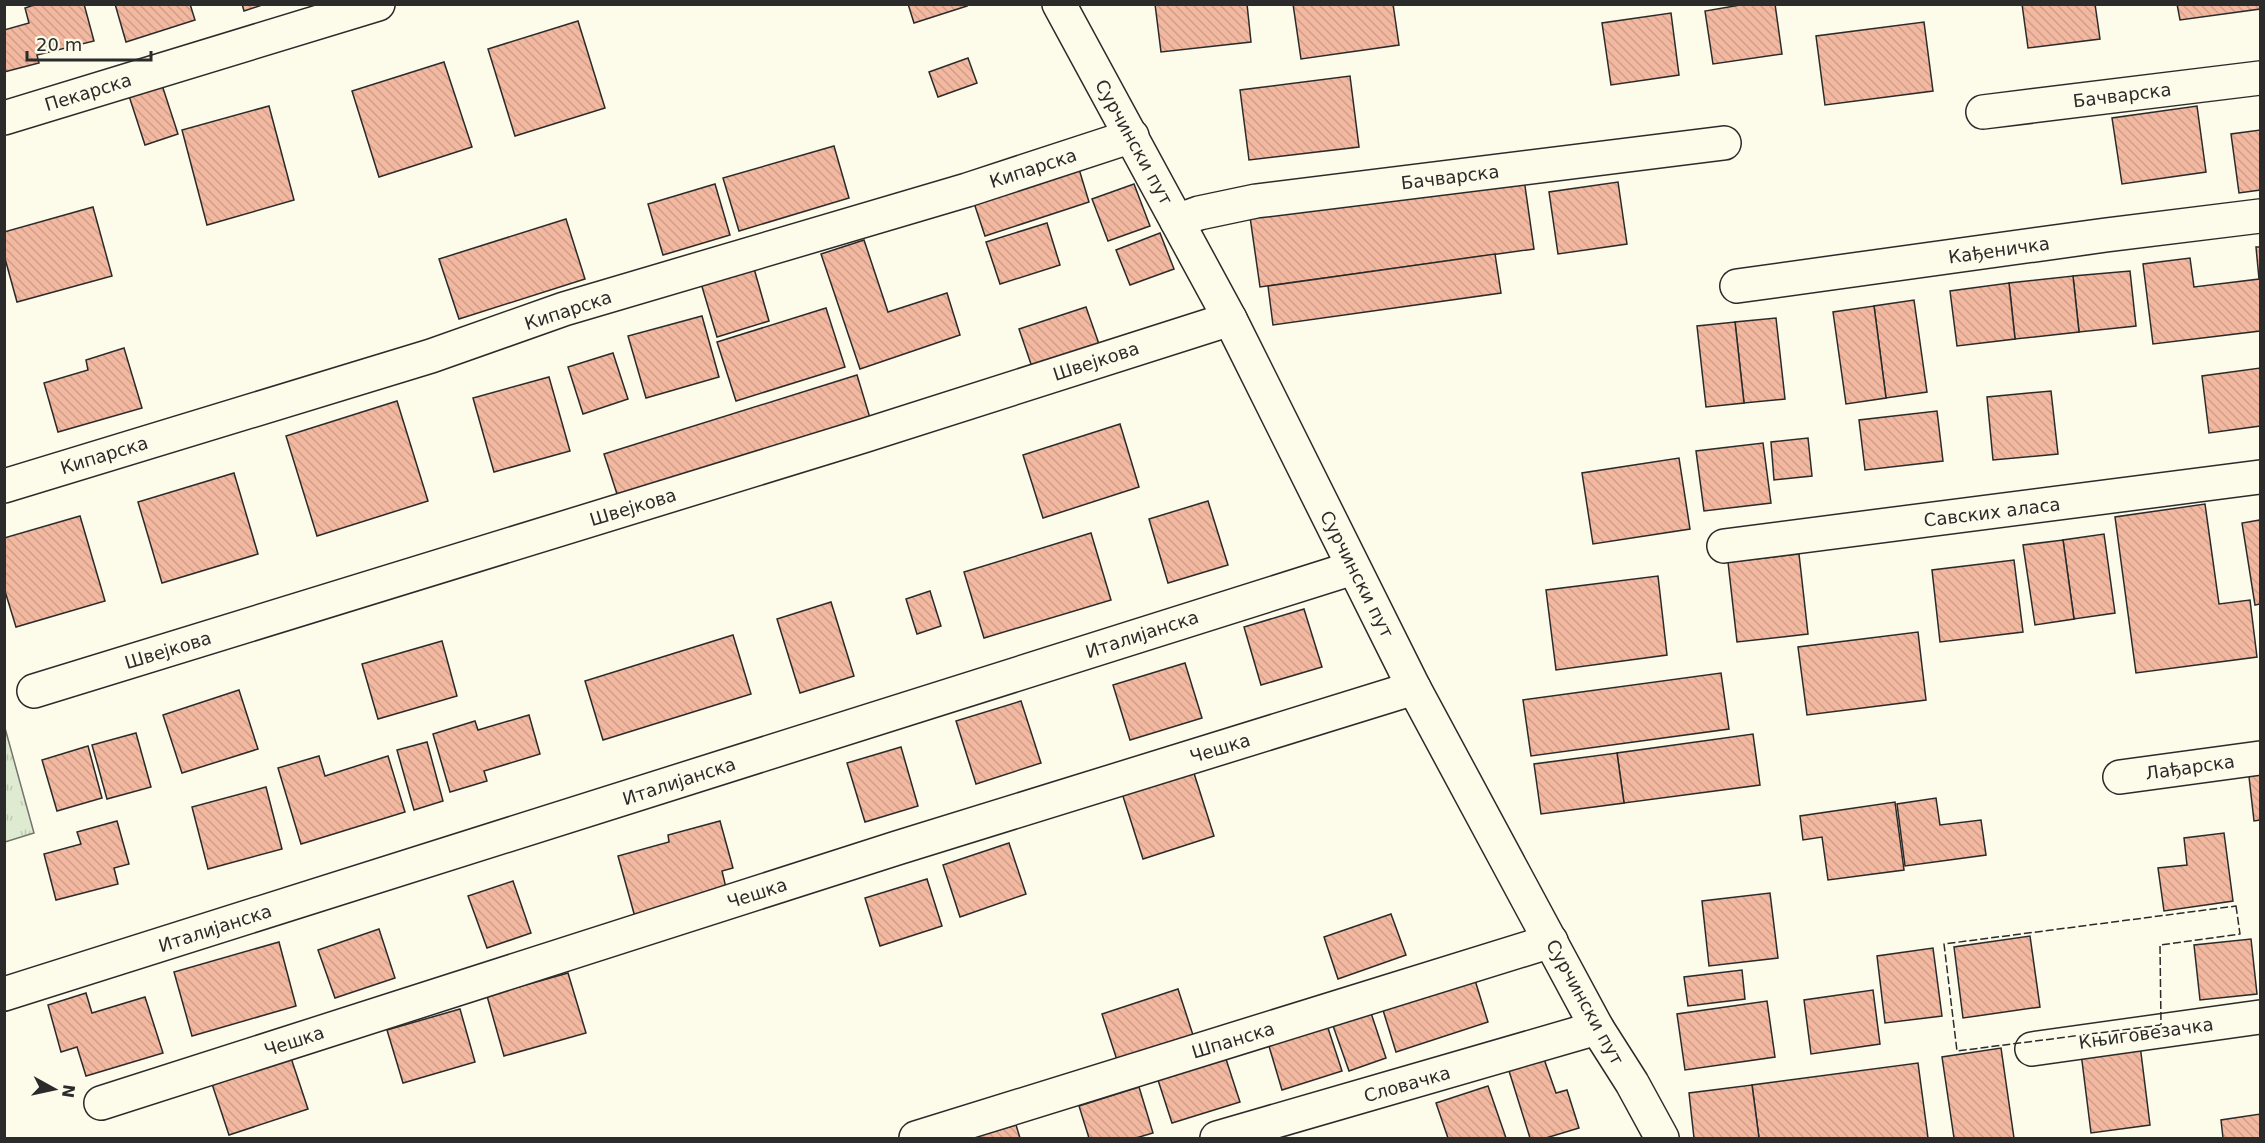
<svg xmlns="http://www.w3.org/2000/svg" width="2265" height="1143" font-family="'DejaVu Sans',sans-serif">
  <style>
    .grass { fill: url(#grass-tufts); stroke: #74746e; stroke-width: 1.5 }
    .building { fill: url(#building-back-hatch); stroke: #2b2b2b; stroke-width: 1.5 }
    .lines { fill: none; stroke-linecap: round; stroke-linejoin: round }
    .minor-casing { stroke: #2b2b2b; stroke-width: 36 }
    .minor { stroke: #fdfbea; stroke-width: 33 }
    .fence { stroke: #2b2b2b; stroke-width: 1.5; stroke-dasharray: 8 3; stroke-linecap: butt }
    .labels { text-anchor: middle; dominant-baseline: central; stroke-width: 4.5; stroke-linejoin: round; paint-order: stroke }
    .street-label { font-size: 18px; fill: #2b2b2b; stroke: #fdfbea }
  </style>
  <defs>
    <pattern id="grass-tufts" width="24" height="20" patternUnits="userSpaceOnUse" patternTransform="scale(1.5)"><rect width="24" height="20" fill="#deebd1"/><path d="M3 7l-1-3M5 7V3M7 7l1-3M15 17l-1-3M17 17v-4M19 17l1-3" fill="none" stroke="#bfcab4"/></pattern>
    <pattern id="building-back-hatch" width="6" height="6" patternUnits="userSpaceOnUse" patternTransform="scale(1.5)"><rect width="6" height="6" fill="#f2b8a0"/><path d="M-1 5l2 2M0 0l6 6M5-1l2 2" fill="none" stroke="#d09e8a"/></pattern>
  </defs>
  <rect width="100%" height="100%" fill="#fdfbea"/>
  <!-- grass -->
  <path class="grass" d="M5,728L34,833L5,842H4Z"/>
  <!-- building -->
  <g class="building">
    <path d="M37,4H84L94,41L37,55L39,63L4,72V30L29,23L25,8Z"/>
    <path d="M115,4H190L195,20L126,42Z"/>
    <path d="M242,4H265L244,11Z"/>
    <path d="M908,4H966L967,6L914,23Z"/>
    <path d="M1155,4H1247L1251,42L1161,52Z"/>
    <path d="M1293,4H1393L1399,45L1301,59Z"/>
    <path d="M1746,4H1775L1782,54L1713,64L1705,11Z"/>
    <path d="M2022,4H2095L2100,39L2028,48Z"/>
    <path d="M2177,4H2260V9L2180,20Z"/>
    <path d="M1671,13L1679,75L1611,85L1602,23Z"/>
    <path d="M578,21L605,108L515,136L488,49Z"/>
    <path d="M1924,22L1933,91L1825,105L1816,36Z"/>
    <path d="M968,58L977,83L938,97L929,72Z"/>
    <path d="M444,62L472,147L379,177L352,91Z"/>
    <path d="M1350,76L1359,147L1249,160L1240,90Z"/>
    <path d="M162,85L178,134L145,145L129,96Z"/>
    <path d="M269,106L294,200L207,225L182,130Z"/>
    <path d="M2197,106L2206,172L2122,184L2112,118Z"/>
    <path d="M2260,130V190L2239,193L2231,134Z"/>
    <path d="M834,146L849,198L739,231L723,178Z"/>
    <path d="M1079,169L1089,202L985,236L974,203Z"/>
    <path d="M1524,179L1534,249L1260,287L1250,217Z"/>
    <path d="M1618,182L1627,244L1558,254L1549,192Z"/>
    <path d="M715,184L730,235L663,255L648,204Z"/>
    <path d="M1134,184L1150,226L1108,241L1092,199Z"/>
    <path d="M93,207L112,276L17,302L4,255V232Z"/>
    <path d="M566,219L585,279L459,319L439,259Z"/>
    <path d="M1047,223L1060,265L1000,284L986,242Z"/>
    <path d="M1160,233L1174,269L1130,285L1116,250Z"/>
    <path d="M864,240L888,312L947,293L960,335L860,369L821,254Z"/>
    <path d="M2256,247H2260V331L2153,344L2143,264L2190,258L2194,287L2259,279Z"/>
    <path d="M1495,254L1501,293L1273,325L1268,286Z"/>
    <path d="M753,265L769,321L717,337L700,280Z"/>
    <path d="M2130,271L2136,326L2079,332L2073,276Z"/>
    <path d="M2073,276L2079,332L2015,339L2009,283Z"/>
    <path d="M2009,283L2015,339L1957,346L1950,291Z"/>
    <path d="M1914,300L1927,392L1886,398L1874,306Z"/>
    <path d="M1874,306L1886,398L1846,404L1833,312Z"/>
    <path d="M1086,307L1099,344L1032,367L1019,329Z"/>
    <path d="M826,308L845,367L736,401L717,342Z"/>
    <path d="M702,316L719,377L646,398L628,336Z"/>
    <path d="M1776,318L1785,399L1744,403L1735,322Z"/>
    <path d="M1735,322L1744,403L1706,407L1697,326Z"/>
    <path d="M124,348L142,408L58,432L44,383L88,370L86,360Z"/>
    <path d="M613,353L628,399L583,414L568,367Z"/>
    <path d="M2260,368V426L2209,433L2202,376Z"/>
    <path d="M857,375L870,418L618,497L604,454Z"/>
    <path d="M549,377L570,451L494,472L473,398Z"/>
    <path d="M2051,391L2058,454L1993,460L1987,397Z"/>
    <path d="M397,401L428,501L317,536L286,436Z"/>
    <path d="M1937,411L1943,461L1865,470L1859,420Z"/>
    <path d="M1120,424L1139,487L1043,518L1023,455Z"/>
    <path d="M1808,438L1812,476L1774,480L1771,442Z"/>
    <path d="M1763,443L1771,503L1704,511L1696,451Z"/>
    <path d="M1679,458L1690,529L1593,544L1582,473Z"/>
    <path d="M234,473L258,554L162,583L138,502Z"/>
    <path d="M1208,501L1228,565L1168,583L1149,519Z"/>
    <path d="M2205,504L2219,604L2250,600L2257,657L2136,673L2115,517Z"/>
    <path d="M80,516L105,601L16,627L4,588V538Z"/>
    <path d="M2260,520V604L2255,605L2242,523Z"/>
    <path d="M1091,533L1111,600L984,638L964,572Z"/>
    <path d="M2104,534L2115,613L2074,619L2063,540Z"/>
    <path d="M2063,540L2074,619L2035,625L2023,545Z"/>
    <path d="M1799,554L1808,634L1737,642L1728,562Z"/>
    <path d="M2014,560L2023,632L1940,642L1932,570Z"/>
    <path d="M1658,576L1667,655L1556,670L1546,590Z"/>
    <path d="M930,591L941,626L917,634L906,599Z"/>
    <path d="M831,602L854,676L800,693L777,619Z"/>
    <path d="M1304,609L1322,667L1261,685L1244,627Z"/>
    <path d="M1918,632L1926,700L1807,715L1798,647Z"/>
    <path d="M733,635L751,694L603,740L585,681Z"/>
    <path d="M442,641L457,696L378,719L362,664Z"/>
    <path d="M1185,663L1202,718L1130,740L1113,685Z"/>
    <path d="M1721,673L1729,729L1531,756L1523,700Z"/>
    <path d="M239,690L258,749L182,773L163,715Z"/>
    <path d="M1021,701L1041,763L976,784L956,721Z"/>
    <path d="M529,715L540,754L484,771L487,781L450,792L433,734L475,721L478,730Z"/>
    <path d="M136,733L151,787L107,799L92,745Z"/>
    <path d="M1753,734L1760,785L1624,803L1617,753Z"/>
    <path d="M427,742L443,801L414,810L397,750Z"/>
    <path d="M88,746L102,798L57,811L42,760Z"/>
    <path d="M901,747L918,806L865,822L847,763Z"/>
    <path d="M1617,753L1624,803L1541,814L1534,764Z"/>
    <path d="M319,756L325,776L388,756L405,812L301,844L278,768Z"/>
    <path d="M1192,767L1214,836L1143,859L1121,790Z"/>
    <path d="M2260,767V820L2254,821L2248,768Z"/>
    <path d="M266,787L282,849L208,869L192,807Z"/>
    <path d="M1936,798L1940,825L1981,820L1986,855L1905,866L1897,804Z"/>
    <path d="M1895,802L1904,870L1828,880L1822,837L1803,840L1800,816Z"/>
    <path d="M117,821L129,864L114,868L118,884L56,900L44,854L81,844L77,832Z"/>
    <path d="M720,821L733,868L722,871L727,892L635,917L618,856L669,842L668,835Z"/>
    <path d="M2224,833L2233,901L2164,911L2158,868L2187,865L2184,838Z"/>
    <path d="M1009,843L1026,894L960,917L943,865Z"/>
    <path d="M927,879L942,926L880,946L865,898Z"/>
    <path d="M513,881L531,933L487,948L468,896Z"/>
    <path d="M1770,893L1778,958L1709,966L1702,901Z"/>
    <path d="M1391,914L1406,955L1338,979L1324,937Z"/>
    <path d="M379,929L395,978L335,998L318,950Z"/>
    <path d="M2030,936L2040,1007L1963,1018L1954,947Z"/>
    <path d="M2251,939L2257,994L2200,1000L2194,945Z"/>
    <path d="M279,942L296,1006L192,1036L174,972Z"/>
    <path d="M1933,948L1942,1016L1885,1023L1877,956Z"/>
    <path d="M1742,970L1745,999L1688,1006L1684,977Z"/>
    <path d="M568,973L586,1033L504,1056L487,996Z"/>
    <path d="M1474,977L1488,1022L1396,1052L1382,1007Z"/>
    <path d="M1178,989L1193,1035L1117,1060L1102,1014Z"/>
    <path d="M1873,990L1880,1044L1811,1054L1804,1000Z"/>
    <path d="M86,993L92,1013L145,997L163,1053L86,1076L77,1047L61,1052L48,1005Z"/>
    <path d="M1767,1001L1775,1057L1685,1070L1677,1014Z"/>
    <path d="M460,1009L475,1062L403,1083L387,1030Z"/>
    <path d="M1370,1010L1386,1058L1349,1071L1332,1023Z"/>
    <path d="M1327,1025L1342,1071L1282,1090L1268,1043Z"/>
    <path d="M2140,1045L2150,1125L2091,1133L2081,1053Z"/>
    <path d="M2001,1048L2014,1138H1954L1942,1057Z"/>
    <path d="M290,1055L308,1109L229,1135L211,1081Z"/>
    <path d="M1225,1056L1240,1102L1172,1123L1157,1077Z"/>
    <path d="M1544,1059L1556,1093L1567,1090L1579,1128L1546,1138H1530L1509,1071Z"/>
    <path d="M1918,1063L1928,1138H1759L1752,1085Z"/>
    <path d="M1752,1085L1759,1138H1694L1689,1093Z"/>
    <path d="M1488,1086L1506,1138H1448L1436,1103Z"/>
    <path d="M1139,1087L1153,1133L1136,1138H1089L1079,1106Z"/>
    <path d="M2260,1114V1138H2223L2221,1120Z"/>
    <path d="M1016,1125L1020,1138H971Z"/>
  </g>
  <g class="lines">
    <!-- minor casing -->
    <g class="minor-casing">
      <g id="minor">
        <path d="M1059,4L1230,319L1414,688L1597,1028L1632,1083L1662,1138"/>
        <path d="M1983,112L2260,78"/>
        <path d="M4,118L378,4"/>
        <path d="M1177,221L1199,213L1256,201L1724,143"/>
        <path d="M1737,286L2106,235L2260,216"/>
        <path d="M4,486L431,356L564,309L967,190L1132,136"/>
        <path d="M1724,546L2260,477"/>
        <path d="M34,691L863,436L1230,319"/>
        <path d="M2120,777L2260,758"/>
        <path d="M4,994L1353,568"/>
        <path d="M2032,1049L2260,1017"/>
        <path d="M101,1103L897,848L1414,688"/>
        <path d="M916,1138L1551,941"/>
        <path d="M1217,1138L1597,1028"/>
      </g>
    </g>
    <!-- minor -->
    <use href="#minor" class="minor"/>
    <!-- fence -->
    <path class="fence" d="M2236,906L2240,934L2160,945L2161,1025L1957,1051L1944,944Z"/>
  </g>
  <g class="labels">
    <!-- street labels -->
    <g class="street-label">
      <text transform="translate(88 92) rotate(-17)">Пекарска</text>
      <text transform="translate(2122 95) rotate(-7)">Бачварска</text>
      <text transform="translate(1134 142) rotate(61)">Сурчински пут</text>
      <text transform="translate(1033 168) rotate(-18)">Кипарска</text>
      <text transform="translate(1450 177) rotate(-7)">Бачварска</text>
      <text transform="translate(1999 250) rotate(-8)">Кађеничка</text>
      <text transform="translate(568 310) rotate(-18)">Кипарска</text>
      <text transform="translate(1096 361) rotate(-18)">Швејкова</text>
      <text transform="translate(104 455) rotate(-17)">Кипарска</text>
      <text transform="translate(633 507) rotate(-17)">Швејкова</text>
      <text transform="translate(1992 512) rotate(-7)">Савских аласа</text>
      <text transform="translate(1357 574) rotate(63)">Сурчински пут</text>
      <text transform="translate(1142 634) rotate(-18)">Италијанска</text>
      <text transform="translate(168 650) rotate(-17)">Швејкова</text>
      <text transform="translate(1220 748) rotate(-17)">Чешка</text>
      <text transform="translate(2190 767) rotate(-8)">Лађарска</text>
      <text transform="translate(679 781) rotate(-18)">Италијанска</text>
      <text transform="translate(757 893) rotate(-18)">Чешка</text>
      <text transform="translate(215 928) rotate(-18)">Италијанска</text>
      <text transform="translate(1585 1002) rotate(61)">Сурчински пут</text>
      <text transform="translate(2146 1033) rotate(-8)">Књиговезачка</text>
      <text transform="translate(1233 1040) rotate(-17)">Шпанска</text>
      <text transform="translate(294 1041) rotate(-18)">Чешка</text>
      <text transform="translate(1407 1084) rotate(-16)">Словачка</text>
    </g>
  </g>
  <!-- border -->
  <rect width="2265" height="1143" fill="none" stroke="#2b2b2b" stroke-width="12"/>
  <!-- north arrow -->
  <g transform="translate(54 1089) rotate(98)" stroke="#fdfbea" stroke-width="4.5" paint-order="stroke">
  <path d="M0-4.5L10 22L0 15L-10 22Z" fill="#2b2b2b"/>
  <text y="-9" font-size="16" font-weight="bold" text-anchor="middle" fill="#2b2b2b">N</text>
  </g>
  <!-- scale -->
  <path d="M27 51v9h124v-9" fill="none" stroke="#2b2b2b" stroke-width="3"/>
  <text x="36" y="51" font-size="18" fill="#2b2b2b" stroke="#fdfbea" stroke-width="4.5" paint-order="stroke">20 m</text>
</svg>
